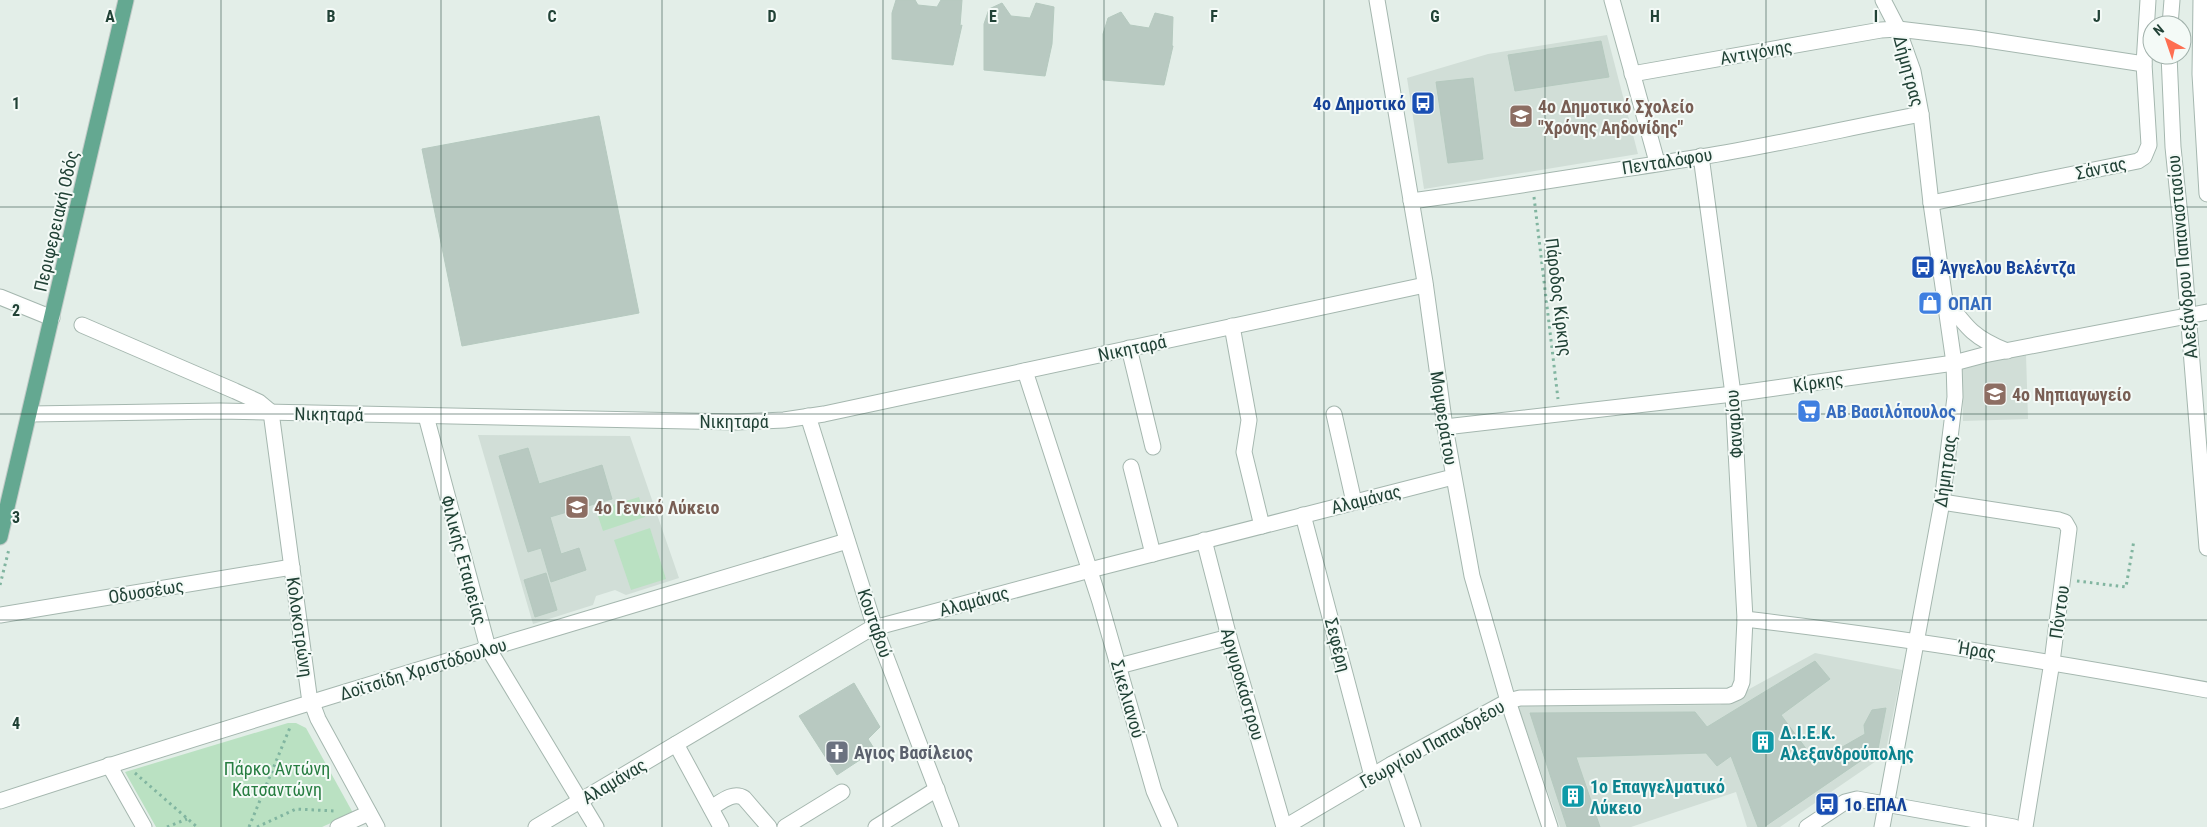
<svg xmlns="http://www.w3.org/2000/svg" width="2207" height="827" font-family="'Roboto Condensed',sans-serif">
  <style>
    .built { fill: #d1ded7 }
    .green { fill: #bae1c2 }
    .building { fill: #b8c9c1; stroke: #b5c9bf }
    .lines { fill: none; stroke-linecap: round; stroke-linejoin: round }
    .minor-casing { stroke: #a5b7af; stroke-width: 17 }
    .major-casing { stroke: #c1cac7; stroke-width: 17 }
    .path { stroke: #81b5a0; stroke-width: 3; stroke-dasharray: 2.5 4; stroke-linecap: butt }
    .minor { stroke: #fff; stroke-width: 15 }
    .major { stroke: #64a891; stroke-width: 15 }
    .grid { fill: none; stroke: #214236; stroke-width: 1; stroke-opacity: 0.55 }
    .labels { text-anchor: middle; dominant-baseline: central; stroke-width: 4; stroke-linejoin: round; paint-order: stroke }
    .street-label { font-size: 18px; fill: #214236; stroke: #f4faf7 }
    .transit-label { font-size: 18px; font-weight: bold; fill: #164399; stroke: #f4faf7; text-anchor: start }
    .education-label { font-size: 18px; font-weight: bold; fill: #785e54; stroke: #f4faf7; text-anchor: start }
    .shop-label { font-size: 18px; font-weight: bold; fill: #366cbe; stroke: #f4faf7; text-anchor: start }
    .culture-label { font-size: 18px; font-weight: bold; fill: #0d838f; stroke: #f4faf7; text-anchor: start }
    .worship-label { font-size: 18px; font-weight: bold; fill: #5b616d; stroke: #f4faf7; text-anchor: start }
    .park-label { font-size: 18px; fill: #277d41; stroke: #f4faf7 }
    .grid-label { font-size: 16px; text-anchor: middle; font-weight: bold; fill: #214236; stroke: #f4faf7; stroke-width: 4; stroke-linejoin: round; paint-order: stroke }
  </style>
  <rect width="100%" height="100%" fill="#e3eee8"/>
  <!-- built -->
  <g class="built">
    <path d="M1607,35L1638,154L1424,189L1407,78L1488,54Z"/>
    <path d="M2026,354L2028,419L1963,421L1962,368Z"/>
    <path d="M478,435L630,436L679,578L626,595L615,590L596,596L593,605L533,624Z"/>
    <path d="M1815,653L1902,670L1885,755L1780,827H1747L1736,792L1631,827H1560L1518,706L1720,705Z"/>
  </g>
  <!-- green -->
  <g class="green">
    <path d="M639,497L645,517L603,531L596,510Z"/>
    <path d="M650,528L666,579L631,590L614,540Z"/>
    <path d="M288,723H296L306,728L353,813L322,827H156L125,772Z"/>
  </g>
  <!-- building -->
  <g class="building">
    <path d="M896,0H915L918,5L937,7L941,0H962L960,26L962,25L953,65L892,59V13Z"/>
    <path d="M1002,3L1011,16L1030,18L1036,3L1054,7L1052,44L1045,76L984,70V24L989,9Z"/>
    <path d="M1121,12L1130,25L1149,28L1155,13L1173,17L1172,46H1173L1164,85L1103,80V34L1108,18Z"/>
    <path d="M1601,41L1609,77L1515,91L1508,55Z"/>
    <path d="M1473,78L1483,159L1448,163L1436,82Z"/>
    <path d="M599,116L639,313L462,346L422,149Z"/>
    <path d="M528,448L539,484L602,465L612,499L550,517L561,554L579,548L586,570L551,582L541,548L528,552L499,456Z"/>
    <path d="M546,573L557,610L535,617L524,580Z"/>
    <path d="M1815,661L1830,679L1781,715L1816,762L1865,734L1864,725L1872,710L1886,708L1878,749L1764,827H1758L1731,756L1717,766L1706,753L1576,757L1600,827H1567L1530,713L1695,712L1707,727Z"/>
    <path d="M854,683L880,727L868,739L875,750L837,775L799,716Z"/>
  </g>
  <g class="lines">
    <!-- minor casing -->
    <g class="minor-casing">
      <g id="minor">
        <path d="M1377,0L1425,282L1445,427L1472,576L1508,701L1550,827"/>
        <path d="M1612,0L1657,162"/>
        <path d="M2201,0L2200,74L2207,194"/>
        <path d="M2170,25L2172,0"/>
        <path d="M2169,55L2173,147L2181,226L2207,548"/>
        <path d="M1632,74L1881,30L1898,29L1974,38L2144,64"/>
        <path d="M1411,201C1508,188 1604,172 1701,157C1774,145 1848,128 1921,114"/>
        <path d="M1931,203L2138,161L2144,157L2149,145L2144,64L2148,0"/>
        <path d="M0,297L52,318"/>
        <path d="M1946,300C1967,328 1974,338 2007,351"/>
        <path d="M82,325L235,391L259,402L271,412L309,695L318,719L377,827"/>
        <path d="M1232,326L1249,420L1244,452L1262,526"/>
        <path d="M1129,348L1153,447"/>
        <path d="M1025,371L1100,602L1154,791L1170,827"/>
        <path d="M30,414L220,411L737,422L784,420L824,414L1425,285"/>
        <path d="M1334,414L1354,502"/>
        <path d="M426,416L488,648L596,827"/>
        <path d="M808,416L875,628L951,827"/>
        <path d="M1445,427L1733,394L1954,363L1984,355L2207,312"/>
        <path d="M1131,467L1153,554"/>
        <path d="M1942,502L2059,520L2065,522L2069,529L2052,662L2025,827"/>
        <path d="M1303,515L1372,776"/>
        <path d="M1204,540L1229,637L1284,827"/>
        <path d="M0,615L292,567"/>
        <path d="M1745,619C1900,637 2054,662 2207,690"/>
        <path d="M1119,666L1229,637"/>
        <path d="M676,744L721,827"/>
        <path d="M1392,764L1413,827"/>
        <path d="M109,765L144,827"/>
        <path d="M0,801C281,709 564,626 847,541"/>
        <path d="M711,808C721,802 733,791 744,798L769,827"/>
        <path d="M338,827L369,813"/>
        <path d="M536,827L870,629L1090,570L1453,477"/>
        <path d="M785,827L842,792"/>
        <path d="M876,827L937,789"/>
        <path d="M1285,827L1392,764L1508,701L1520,698L1729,696L1738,692L1742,682L1745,619L1733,394L1701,156"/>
        <path d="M1807,827L1845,802L1857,799L2014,827"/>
        <path d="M1882,827L1942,502L1955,397L1954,363L1931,203L1921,114L1913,71L1898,29L1883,0"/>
      </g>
    </g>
    <!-- major casing -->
    <g class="major-casing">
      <path id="major" d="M0,537L126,0"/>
    </g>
    <!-- path -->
    <g class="path">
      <path d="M1534,197L1558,399"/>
      <path d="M2077,581L2126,587L2134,540"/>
      <path d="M0,585L9,549"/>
      <path d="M135,773L197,827"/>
      <path d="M167,827L187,819"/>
      <path d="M249,827L291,725"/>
      <path d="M257,827L296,809L335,811"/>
    </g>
    <!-- minor -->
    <use href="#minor" class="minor"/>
    <!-- major -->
    <use href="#major" class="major"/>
  </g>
  <!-- grid -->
  <path class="grid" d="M221,0V827M441,0V827M662,0V827M883,0V827M1104,0V827M1324,0V827M1545,0V827M1766,0V827M1986,0V827M0,207H2207M0,414H2207M0,620H2207"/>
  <!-- icons -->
  <defs>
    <g id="bus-square" transform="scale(1.25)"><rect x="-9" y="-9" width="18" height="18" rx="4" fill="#1a4fb4" stroke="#f4faf7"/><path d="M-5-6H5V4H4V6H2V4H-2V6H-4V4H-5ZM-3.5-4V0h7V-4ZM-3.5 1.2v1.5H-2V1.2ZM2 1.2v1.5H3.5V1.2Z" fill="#fff"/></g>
    <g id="school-square" transform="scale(1.25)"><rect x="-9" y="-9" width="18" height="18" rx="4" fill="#8d6e63" stroke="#f4faf7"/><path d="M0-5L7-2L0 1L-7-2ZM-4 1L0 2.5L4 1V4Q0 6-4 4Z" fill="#fff"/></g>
    <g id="shop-square" transform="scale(1.25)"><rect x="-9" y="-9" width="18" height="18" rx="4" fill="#3f7fe0" stroke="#f4faf7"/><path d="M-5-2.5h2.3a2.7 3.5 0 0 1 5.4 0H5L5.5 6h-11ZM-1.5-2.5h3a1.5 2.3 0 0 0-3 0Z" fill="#fff"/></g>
    <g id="supermarket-square" transform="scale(1.25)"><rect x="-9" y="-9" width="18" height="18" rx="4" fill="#3f7fe0" stroke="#f4faf7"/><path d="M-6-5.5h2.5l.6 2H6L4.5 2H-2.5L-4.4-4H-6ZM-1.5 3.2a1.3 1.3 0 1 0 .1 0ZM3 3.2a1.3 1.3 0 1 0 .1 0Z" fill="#fff"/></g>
    <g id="building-square" transform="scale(1.25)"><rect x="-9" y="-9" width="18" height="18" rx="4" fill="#0f9aa8" stroke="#f4faf7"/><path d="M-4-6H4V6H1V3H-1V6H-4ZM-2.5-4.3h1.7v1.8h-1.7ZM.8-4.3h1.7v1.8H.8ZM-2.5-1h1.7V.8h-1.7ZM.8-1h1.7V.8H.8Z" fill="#fff"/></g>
    <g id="church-square" transform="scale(1.25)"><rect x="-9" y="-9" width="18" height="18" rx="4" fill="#6b7280" stroke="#f4faf7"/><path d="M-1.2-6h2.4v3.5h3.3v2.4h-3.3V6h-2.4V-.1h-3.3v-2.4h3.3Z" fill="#fff"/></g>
  </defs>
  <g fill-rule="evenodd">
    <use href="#bus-square" x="1423" y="103"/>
    <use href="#school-square" x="1521" y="116"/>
    <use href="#bus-square" x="1923" y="267"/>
    <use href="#shop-square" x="1930" y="303"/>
    <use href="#school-square" x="1995" y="394"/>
    <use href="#supermarket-square" x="1809" y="411"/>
    <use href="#school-square" x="577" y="507"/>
    <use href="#building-square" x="1763" y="742"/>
    <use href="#church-square" x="837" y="752"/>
    <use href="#building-square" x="1573" y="796"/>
    <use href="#bus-square" x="1827" y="804"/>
  </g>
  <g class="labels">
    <!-- street labels -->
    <g class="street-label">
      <text transform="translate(1756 52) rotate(-10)">Αντιγόνης</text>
      <text transform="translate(1909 71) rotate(75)">Δήμητρας</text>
      <text transform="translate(1667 161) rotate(-9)">Πενταλόφου</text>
      <text transform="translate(2101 168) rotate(-12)">Σάντας</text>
      <text transform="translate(56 221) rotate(-77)">Περιφερειακή Οδός</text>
      <text transform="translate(2182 257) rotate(-95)">Αλεξάνδρου Παπαναστασίου</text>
      <text transform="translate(1559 297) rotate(83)">Πάροδος Κίρκης</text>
      <text transform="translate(1132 348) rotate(-12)">Νικηταρά</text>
      <text transform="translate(1818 382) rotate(-8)">Κίρκης</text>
      <text transform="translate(329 414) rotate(1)">Νικηταρά</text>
      <text transform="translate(1444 418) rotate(81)">Μομφεράτου</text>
      <text x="734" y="421">Νικηταρά</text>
      <text transform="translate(1734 424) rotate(-94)">Φαναρίου</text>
      <text transform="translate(1945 471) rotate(-82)">Δήμητρας</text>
      <text transform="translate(1366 499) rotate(-14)">Αλαμάνας</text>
      <text transform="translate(464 560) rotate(75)">Φιλικής Εταιρείας</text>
      <text transform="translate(146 591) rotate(-9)">Οδυσσέως</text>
      <text transform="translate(974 601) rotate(-15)">Αλαμάνας</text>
      <text transform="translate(2059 612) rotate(-82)">Πόντου</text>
      <text transform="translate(875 623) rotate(71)">Κουταβού</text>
      <text transform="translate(300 627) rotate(82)">Κολοκοτρώνη</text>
      <text transform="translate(1338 645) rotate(75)">Σεφέρη</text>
      <text transform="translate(1977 650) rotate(9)">Ήρας</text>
      <text transform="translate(423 669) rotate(-17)">Δοϊτσίδη Χριστόδουλου</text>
      <text transform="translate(1243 684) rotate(74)">Αργυροκάστρου</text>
      <text transform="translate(1128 699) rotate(74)">Σικελιανού</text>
      <text transform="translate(1432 744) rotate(-29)">Γεωργίου Παπανδρέου</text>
      <text transform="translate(614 781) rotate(-31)">Αλαμάνας</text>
    </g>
    <!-- transit labels -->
    <g class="transit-label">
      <text x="1406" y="103" text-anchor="end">4ο Δημοτικό</text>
      <text x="1940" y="267">Άγγελου Βελέντζα</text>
      <text x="1844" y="804">1ο ΕΠΑΛ</text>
    </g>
    <!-- education labels -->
    <g class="education-label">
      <text x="1538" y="106">4ο Δημοτικό Σχολείο<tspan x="1538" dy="21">"Χρόνης Αηδονίδης"</tspan></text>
      <text x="2012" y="394">4ο Νηπιαγωγείο</text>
      <text x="594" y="507">4ο Γενικό Λύκειο</text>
    </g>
    <!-- shop labels -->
    <g class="shop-label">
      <text x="1948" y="303">ΟΠΑΠ</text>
      <text x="1826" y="411">ΑΒ Βασιλόπουλος</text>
    </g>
    <!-- culture labels -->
    <g class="culture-label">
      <text x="1780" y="732">Δ.Ι.Ε.Κ.<tspan x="1780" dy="21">Αλεξανδρούπολης</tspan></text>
      <text x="1590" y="786">1ο Επαγγελματικό<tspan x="1590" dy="21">Λύκειο</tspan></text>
    </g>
    <!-- worship labels -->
    <g class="worship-label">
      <text x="854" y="752">Αγιος Βασίλειος</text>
    </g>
    <!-- park labels -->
    <g class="park-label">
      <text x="277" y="768">Πάρκο Αντώνη<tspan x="277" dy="21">Κατσαντώνη</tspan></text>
    </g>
  </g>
  <g class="grid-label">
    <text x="110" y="22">A</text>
    <text x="331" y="22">B</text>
    <text x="552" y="22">C</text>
    <text x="772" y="22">D</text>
    <text x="993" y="22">E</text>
    <text x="1214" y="22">F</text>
    <text x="1435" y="22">G</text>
    <text x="1655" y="22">H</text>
    <text x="1876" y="22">I</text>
    <text x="2097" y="22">J</text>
    <text x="16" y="109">1</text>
    <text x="16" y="316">2</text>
    <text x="16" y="523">3</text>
    <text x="16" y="729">4</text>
  </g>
  <!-- north arrow -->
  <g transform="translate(2167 40) rotate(320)"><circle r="24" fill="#f4faf7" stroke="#a0b0aa"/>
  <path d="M0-4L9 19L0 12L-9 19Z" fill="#fe6e51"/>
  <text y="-8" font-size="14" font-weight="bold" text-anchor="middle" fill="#214236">N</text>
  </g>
</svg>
